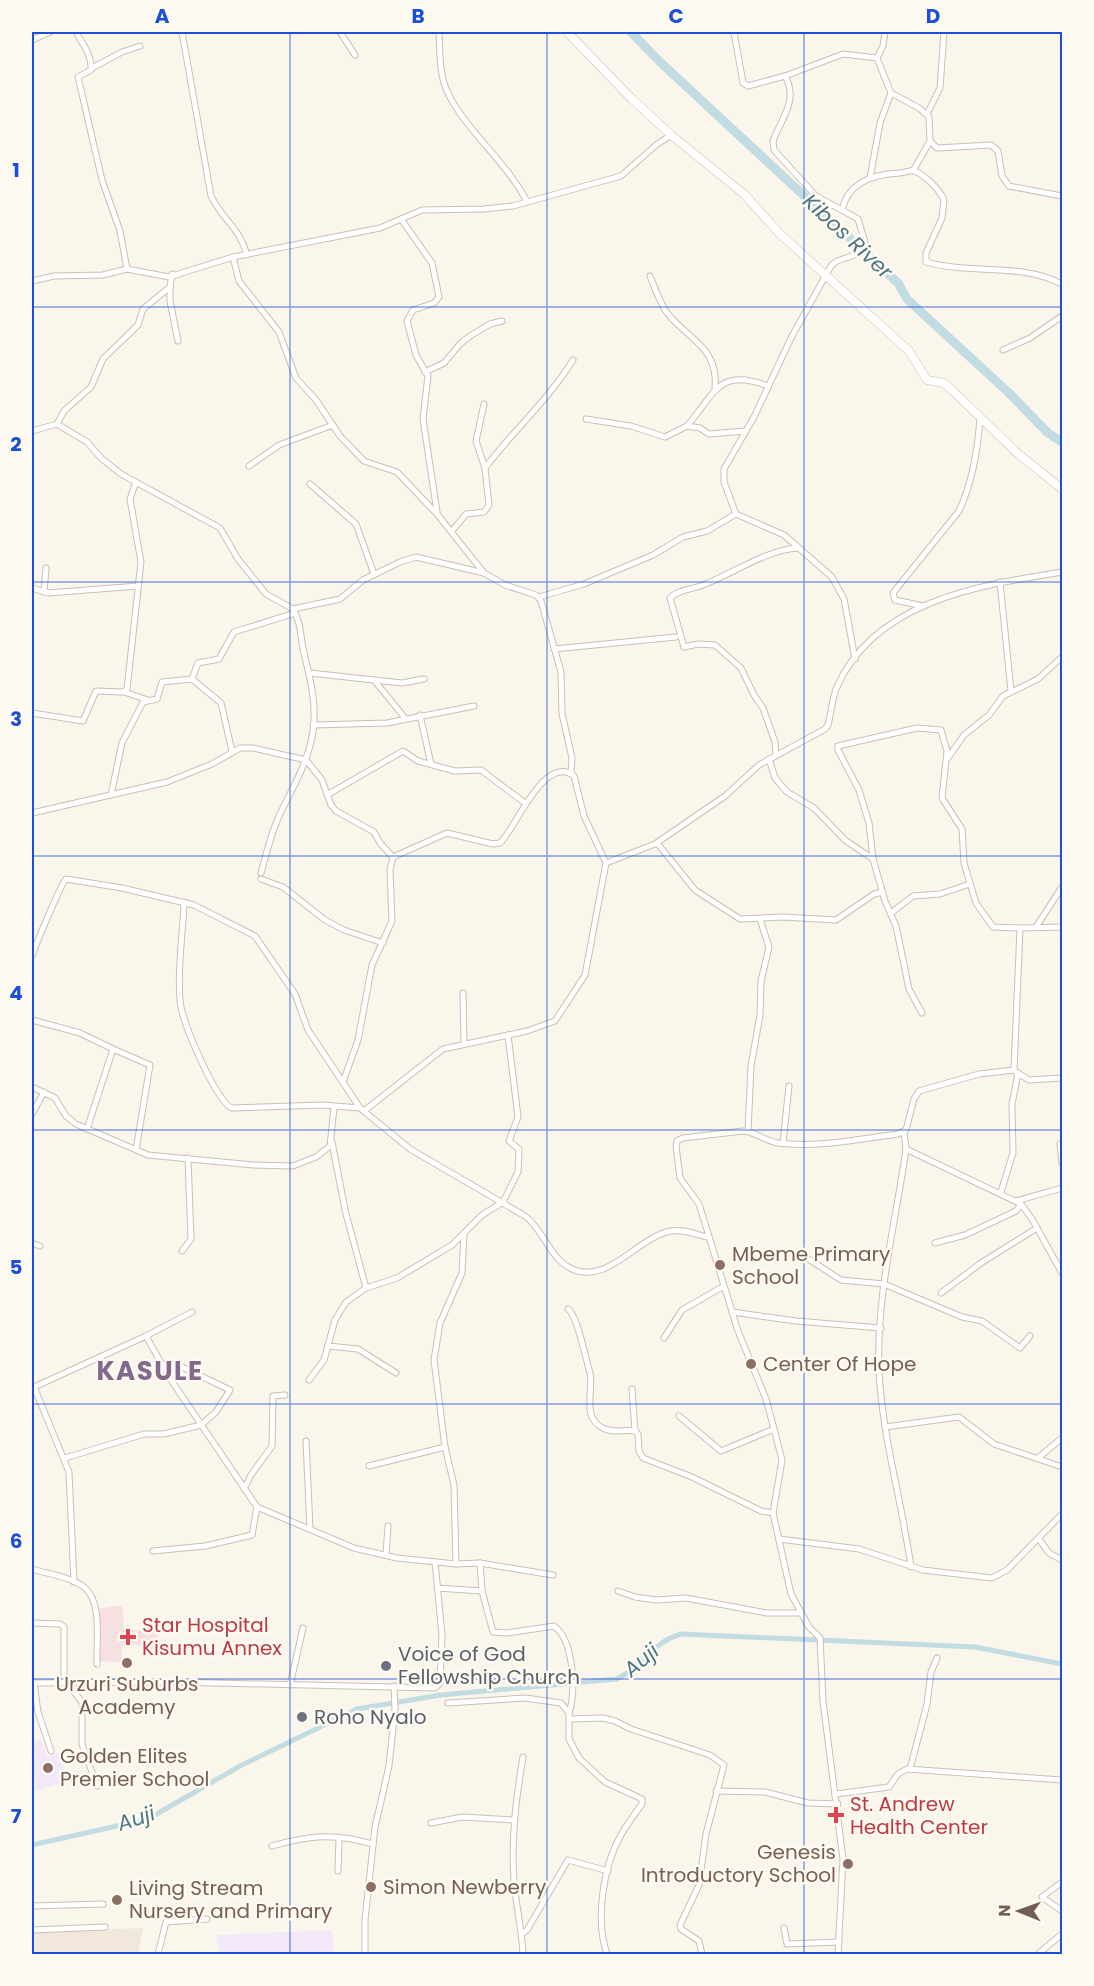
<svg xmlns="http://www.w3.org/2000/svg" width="1094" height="1986" font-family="Poppins,sans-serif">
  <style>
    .residential { fill: #f1e8db }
    .education { fill: #f3e8f7 }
    .medical { fill: #f7e0e2 }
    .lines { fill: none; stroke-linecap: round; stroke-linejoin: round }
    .canal { stroke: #c2dce2; stroke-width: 5 }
    .river { stroke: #c2dce2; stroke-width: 9 }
    .street-casing { stroke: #ccbfb3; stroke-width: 7 }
    .secondary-casing { stroke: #cebfb1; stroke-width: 9 }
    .street { stroke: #fff; stroke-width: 5 }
    .secondary { stroke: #fff; stroke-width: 8 }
    .grid { fill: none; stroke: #1d4ed8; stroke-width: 1.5; stroke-opacity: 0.55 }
    .education-dot { fill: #8d6e63; stroke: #fdfaf2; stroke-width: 2 }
    .health-dot { fill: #e0444e; stroke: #fdfaf2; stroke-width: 2 }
    .worship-dot { fill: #6b7280; stroke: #fdfaf2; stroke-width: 2 }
    .labels { text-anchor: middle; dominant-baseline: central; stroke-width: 5; stroke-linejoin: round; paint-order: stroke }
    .education-label { font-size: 20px; fill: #785e54; stroke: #fdfaf2; text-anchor: start }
    .health-label { font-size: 20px; fill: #be3a42; stroke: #fdfaf2; text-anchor: start }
    .worship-label { font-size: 20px; fill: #5b616d; stroke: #fdfaf2; text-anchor: start }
    .water-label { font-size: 21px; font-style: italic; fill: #4d7784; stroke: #fdfaf2 }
    .district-label { font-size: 26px; font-weight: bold; letter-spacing: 1.5px; fill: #84698e; stroke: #fdfaf2 }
    .neatline { fill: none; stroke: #1d4ed8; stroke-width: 2 }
    .grid-label { font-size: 20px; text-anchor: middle; font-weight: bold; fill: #1d4ed8 }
  </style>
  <rect width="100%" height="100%" fill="#fbf6ec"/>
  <!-- residential -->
  <path class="residential" d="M143,1928L138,1954H32V1932Z"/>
  <!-- education -->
  <g class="education">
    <path d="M41,1739L47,1756L59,1753L68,1781L32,1792V1742Z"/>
    <path d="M332,1930L334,1954H219L216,1935Z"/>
  </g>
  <!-- medical -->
  <path class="medical" d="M122,1605L124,1630L160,1631L153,1647L123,1643L121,1662L98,1661V1609Z"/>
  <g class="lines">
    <!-- canal -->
    <path class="canal" d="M32,1845L148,1819L240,1766L357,1709L441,1695L617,1679C644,1666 652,1642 681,1634L975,1647L1062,1664"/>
    <!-- river -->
    <path class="river" d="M631,32L658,60L898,283L907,299L1009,393L1048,433L1062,442"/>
    <!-- street casing -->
    <g class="street-casing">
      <g id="street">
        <path d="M76,32C82,44 92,54 91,70L78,77L102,180L120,231L127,269"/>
        <path d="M182,32L211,196C223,221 239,226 247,255"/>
        <path d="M340,32L355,55"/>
        <path d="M439,32C440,48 439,67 444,83C456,122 508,162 527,202"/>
        <path d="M734,32L743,83L748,86L785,76L843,54L877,58L891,93L919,108L929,117L930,141L913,171"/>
        <path d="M32,40L50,32"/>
        <path d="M877,58L883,46L885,32"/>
        <path d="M92,68L122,52L140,46"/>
        <path d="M785,76C799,100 781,119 773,141L774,150L816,196L858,219L865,242C852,265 842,253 831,266L792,336L754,417L724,469V482L736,514L784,535L832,577L844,599L855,659"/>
        <path d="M927,114L940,88L944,32"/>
        <path d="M930,141L937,148L991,145L998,151L1002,176L1009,186L1062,196"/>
        <path d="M870,178L880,123L891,93"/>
        <path d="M842,210C848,182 874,174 900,173C904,173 910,170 914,171C924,174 940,190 944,200L942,218L926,253V262C972,275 1019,262 1062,284"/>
        <path d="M401,219L432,263L439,297L434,303L413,310L407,321L416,355L428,376L423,419L437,512"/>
        <path d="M233,257L239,281L279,332L296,378L316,400L340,436L364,461L397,472L437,514L484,573"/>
        <path d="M650,276C655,288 660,304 668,314C690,341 719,348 715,389"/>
        <path d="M32,281L54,276L103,275L127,269L169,277L233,257L380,228L422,210L484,209L513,206L621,176L656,145L671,135"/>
        <path d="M170,287V301L178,341"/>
        <path d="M1003,350L1030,338L1062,316"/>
        <path d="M425,372L444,363L460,344L470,336L490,324L502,321"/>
        <path d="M586,419L631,426L665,437L687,426L700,428L709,434L746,431"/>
        <path d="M57,424L64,411L91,387L103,359L138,325L143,309L170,287L172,274"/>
        <path d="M687,426C715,394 718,367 768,386"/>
        <path d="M32,431L57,424L87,442L101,458L121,474L220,528L238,559L266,594L293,609L340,599L363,580L400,562L416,557L484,573L505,585L536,595L541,601L561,672L562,714L572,758L571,773"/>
        <path d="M249,466L279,445L333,425"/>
        <path d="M485,468C513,431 549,399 573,360"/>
        <path d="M310,484L356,524L374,574"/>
        <path d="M452,531L466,514L484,512L489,505L485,468L476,441L484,404"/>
        <path d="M1000,582L1011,691"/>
        <path d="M32,588L48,593L138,586"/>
        <path d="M44,592L46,568"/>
        <path d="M539,597L584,584L653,555L683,537L707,531L736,514"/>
        <path d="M923,606L895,600L893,593L959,511C973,481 978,449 980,417"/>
        <path d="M554,649L676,637"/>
        <path d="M310,673L374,680L405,718"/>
        <path d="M192,679L198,663L219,659L234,632L295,613"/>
        <path d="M374,680L402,683L424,679"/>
        <path d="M124,692L148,700"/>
        <path d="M32,713L83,721L96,691L123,692L127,689L141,562L130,499L136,482"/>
        <path d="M420,715L431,764"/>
        <path d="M313,725L387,723L474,706"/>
        <path d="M776,755L775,742L763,708L754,695L741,668L715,645L698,644L684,647L670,598C677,590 693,589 703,585C734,573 766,550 798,548"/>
        <path d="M769,759L775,778L787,792L814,808L845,840L873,859"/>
        <path d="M947,759L964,735L989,715L1003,696L1038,679L1062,657"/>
        <path d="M111,795L122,743L143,702L157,699L162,682L192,679L221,703L232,751"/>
        <path d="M327,795L403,751L418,761L455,771L481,770L525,803"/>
        <path d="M32,813L167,782L212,764L240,748H253L306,760L322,780L331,805L336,811L374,832L380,843L393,857"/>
        <path d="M657,843L695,890L740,919L783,917L836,920L874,894L883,892"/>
        <path d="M261,873C266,854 271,834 279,816C292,789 309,761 313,731C317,704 310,678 304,653C300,638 302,624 293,609"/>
        <path d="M261,879L283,887L325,920L344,930L383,943"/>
        <path d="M184,902C183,934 177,968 180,1000C181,1021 214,1096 231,1108L323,1105L360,1108L410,1149L525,1216C543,1229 550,1258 570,1268C607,1287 637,1237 671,1231C683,1229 695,1234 707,1237"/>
        <path d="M891,913L913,896L940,894L970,884"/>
        <path d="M1036,927L1062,887"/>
        <path d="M32,956C35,946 62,882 66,879L122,888L194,905L255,936L295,994L308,1030L360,1108"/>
        <path d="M463,993L464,1043"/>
        <path d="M922,1013L909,989L896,926L885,901L873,859L869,823L859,790L838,750V746L917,728L941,730L947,751L942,798L962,829L964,863L976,903L993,927L1020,928"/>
        <path d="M32,1020L80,1033L113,1049L87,1129"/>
        <path d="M113,1049L150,1065L136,1150"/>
        <path d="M1016,1072L1029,1080L1062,1078"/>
        <path d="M343,1082L358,1040L372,965L392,921L390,870L393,857L447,833L493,844L500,843C514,832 544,752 574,776L584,816L606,863L655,844L725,796L759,765L825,729L828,725C831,713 832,701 836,689C873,601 980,585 1062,572"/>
        <path d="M32,1087L55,1098L66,1116L76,1124L148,1155L253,1165L293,1166L316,1157L330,1146L334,1108"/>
        <path d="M364,1111L443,1049L527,1031L555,1021L585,975L606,863"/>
        <path d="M32,1114L44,1092"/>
        <path d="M748,1131L751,1066L760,1015L761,981L769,947L760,919"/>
        <path d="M904,1132L906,1149C896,1221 876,1296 879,1370C882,1436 902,1502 911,1567"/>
        <path d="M332,1142L345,1210L366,1288"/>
        <path d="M783,1143L789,1086"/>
        <path d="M1060,1144L1062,1163"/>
        <path d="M906,1149L1021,1204L1032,1219L1062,1273"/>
        <path d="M1001,1192L1013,1153L1012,1104L1018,1073"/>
        <path d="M1016,1201L1062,1188"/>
        <path d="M32,1243L40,1246"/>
        <path d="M935,1243L965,1235L1016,1211L1021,1204"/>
        <path d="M182,1251L191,1239L188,1158"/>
        <path d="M810,1260L841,1280L884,1284L962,1317L982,1321L1020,1348L1030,1336"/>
        <path d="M941,1293L981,1263L1037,1228"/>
        <path d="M568,1309C577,1314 586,1360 590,1373C594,1390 581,1418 603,1428C613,1434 624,1429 635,1431L638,1434L639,1451L643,1458L692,1477L761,1511L773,1513"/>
        <path d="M732,1312L796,1321L881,1328"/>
        <path d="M146,1336L192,1312"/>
        <path d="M664,1338L682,1310L724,1286"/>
        <path d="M328,1346L358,1349L396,1373"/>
        <path d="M309,1380L324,1360L335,1320L346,1302L366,1288L397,1278L452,1245L482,1215L503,1202L518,1172L519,1149L509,1141L518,1117L508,1035"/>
        <path d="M34,1387L69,1472L74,1582"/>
        <path d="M32,1388L146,1336L169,1377L257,1507L354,1548L397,1558L456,1564L480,1563L553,1575"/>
        <path d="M632,1389L635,1431"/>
        <path d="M679,1416L721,1451L774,1429"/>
        <path d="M885,1427L959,1417L994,1444L1062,1467"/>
        <path d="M306,1441L310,1529"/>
        <path d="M65,1458L144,1434H164L201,1425L216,1412L230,1390L182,1367"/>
        <path d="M1038,1458L1062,1438"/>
        <path d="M369,1466L445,1447"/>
        <path d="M244,1489L251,1475L272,1446L273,1396L285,1395"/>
        <path d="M779,1539L859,1549L923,1570L992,1578L1007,1570L1062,1514"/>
        <path d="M1039,1539L1049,1553L1060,1559"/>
        <path d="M153,1551L205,1546L252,1535L257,1507"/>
        <path d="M386,1555L388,1526"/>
        <path d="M480,1563L482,1591L493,1632L507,1633L554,1626C574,1640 576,1691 569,1713"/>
        <path d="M456,1564L454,1485L445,1447L434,1360L440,1323L462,1273L464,1234"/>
        <path d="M32,1569C48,1574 71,1577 84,1587C103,1602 96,1643 97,1664"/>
        <path d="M437,1588L482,1591"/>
        <path d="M618,1591L635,1597L656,1600L686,1598L767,1613H800"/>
        <path d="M32,1623L60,1624L64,1627V1683"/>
        <path d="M32,1683L174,1682L435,1688L440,1683L442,1635L435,1562"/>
        <path d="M34,1683L38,1712L51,1751"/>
        <path d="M67,1683L82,1702V1744L97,1786"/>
        <path d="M290,1685L303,1628"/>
        <path d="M448,1703L525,1698L561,1703L569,1713V1739L579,1758L605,1782L642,1799V1804C635,1814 627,1824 621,1835C603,1866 595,1921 607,1954"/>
        <path d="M570,1719L603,1718L615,1721L631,1729L710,1755L724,1765L706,1834L699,1885L680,1925L681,1929L699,1941L702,1954"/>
        <path d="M910,1769L927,1704L931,1672L937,1658"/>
        <path d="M716,1791L765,1792L808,1803L838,1804"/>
        <path d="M836,1794L889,1787L898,1774L907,1769L1062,1780"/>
        <path d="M431,1823L462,1817L513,1820"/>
        <path d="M272,1846C311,1835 334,1833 373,1844"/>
        <path d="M338,1871L339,1837"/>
        <path d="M1062,1882L1042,1897L1062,1911"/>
        <path d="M32,1906L103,1904"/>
        <path d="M784,1928L787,1944L839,1942"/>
        <path d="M32,1930L105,1927"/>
        <path d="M523,1933L527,1930L568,1860L608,1871"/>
        <path d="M158,1954L166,1922L207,1919"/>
        <path d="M365,1954V1920L375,1827L389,1766L395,1709L394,1686"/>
        <path d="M523,1954C522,1930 516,1906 514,1881C511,1838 516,1799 523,1757"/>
        <path d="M838,1954L843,1859L823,1701L820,1638L809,1627L791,1594L773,1513L782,1460L774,1429L766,1399L738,1331L699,1204L680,1178L676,1146L677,1141L683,1138L743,1131C756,1132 765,1141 778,1143C817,1148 858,1139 898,1134L906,1130L914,1099L919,1091L979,1074L1014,1070L1020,928L1062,927"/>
        <path d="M1038,1954L1062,1934"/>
      </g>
    </g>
    <!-- secondary casing -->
    <g class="secondary-casing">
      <path id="secondary" d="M567,32L632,99L671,135L744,194L779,233L909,351L927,380L944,383L953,391L1016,452L1062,489"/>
    </g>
    <!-- street -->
    <use href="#street" class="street"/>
    <!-- secondary -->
    <use href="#secondary" class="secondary"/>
  </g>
  <!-- grid -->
  <path class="grid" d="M290,32V1954M547,32V1954M804,32V1954M32,307H1062M32,582H1062M32,856H1062M32,1130H1062M32,1404H1062M32,1679H1062"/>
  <!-- markers -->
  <g class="education-dot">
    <circle cx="720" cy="1265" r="6"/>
    <circle cx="751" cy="1364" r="6"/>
    <circle cx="127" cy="1663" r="6"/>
    <circle cx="48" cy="1768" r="6"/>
    <circle cx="848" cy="1864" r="6"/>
    <circle cx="371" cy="1887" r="6"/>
    <circle cx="117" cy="1900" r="6"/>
  </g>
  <g class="health-dot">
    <path d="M125 1628h6v6h6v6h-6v6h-6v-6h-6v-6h6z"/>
    <path d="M833 1806h6v6h6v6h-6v6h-6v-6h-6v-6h6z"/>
  </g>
  <g class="worship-dot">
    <circle cx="386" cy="1666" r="6"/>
    <circle cx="302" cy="1717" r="6"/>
  </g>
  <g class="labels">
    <!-- education labels -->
    <g class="education-label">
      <text x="732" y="1254">Mbeme Primary<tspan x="732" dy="23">School</tspan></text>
      <text x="763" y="1364">Center Of Hope</text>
      <text x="127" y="1684" text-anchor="middle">Urzuri Suburbs<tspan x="127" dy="23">Academy</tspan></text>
      <text x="60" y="1756">Golden Elites<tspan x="60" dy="23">Premier School</tspan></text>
      <text x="836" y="1852" text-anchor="end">Genesis<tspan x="836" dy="23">Introductory School</tspan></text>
      <text x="383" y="1887">Simon Newberry</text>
      <text x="129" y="1888">Living Stream<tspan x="129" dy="23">Nursery and Primary</tspan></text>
    </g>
    <!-- health labels -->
    <g class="health-label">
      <text x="142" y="1625">Star Hospital<tspan x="142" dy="23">Kisumu Annex</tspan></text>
      <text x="850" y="1804">St. Andrew<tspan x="850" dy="23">Health Center</tspan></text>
    </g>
    <!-- worship labels -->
    <g class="worship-label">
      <text x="398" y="1654">Voice of God<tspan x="398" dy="23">Fellowship Church</tspan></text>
      <text x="314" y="1717">Roho Nyalo</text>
    </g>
    <!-- water labels -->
    <g class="water-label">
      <text transform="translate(848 236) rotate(43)">Kibos River</text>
      <text transform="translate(641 1660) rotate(-40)">Auji</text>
      <text transform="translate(136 1818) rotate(-18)">Auji</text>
    </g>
    <!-- district labels -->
    <g class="district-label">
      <text x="150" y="1371">KASULE</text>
    </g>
  </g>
  <!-- border -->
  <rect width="1094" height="1986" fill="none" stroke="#fdfaf2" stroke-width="66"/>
  <!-- north arrow -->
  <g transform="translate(1019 1911) rotate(271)" stroke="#fdfaf2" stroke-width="4.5" paint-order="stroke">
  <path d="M0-4.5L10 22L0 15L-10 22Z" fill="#735f51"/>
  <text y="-9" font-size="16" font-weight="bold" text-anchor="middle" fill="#735f51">N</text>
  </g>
  <rect x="33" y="33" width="1028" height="1920" class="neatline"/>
  <g class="grid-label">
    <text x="162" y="23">A</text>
    <text x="418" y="23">B</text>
    <text x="676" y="23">C</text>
    <text x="933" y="23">D</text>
    <text x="16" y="177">1</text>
    <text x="16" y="451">2</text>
    <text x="16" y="726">3</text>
    <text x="16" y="1000">4</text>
    <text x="16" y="1274">5</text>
    <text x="16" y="1548">6</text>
    <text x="16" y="1823">7</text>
  </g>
</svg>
